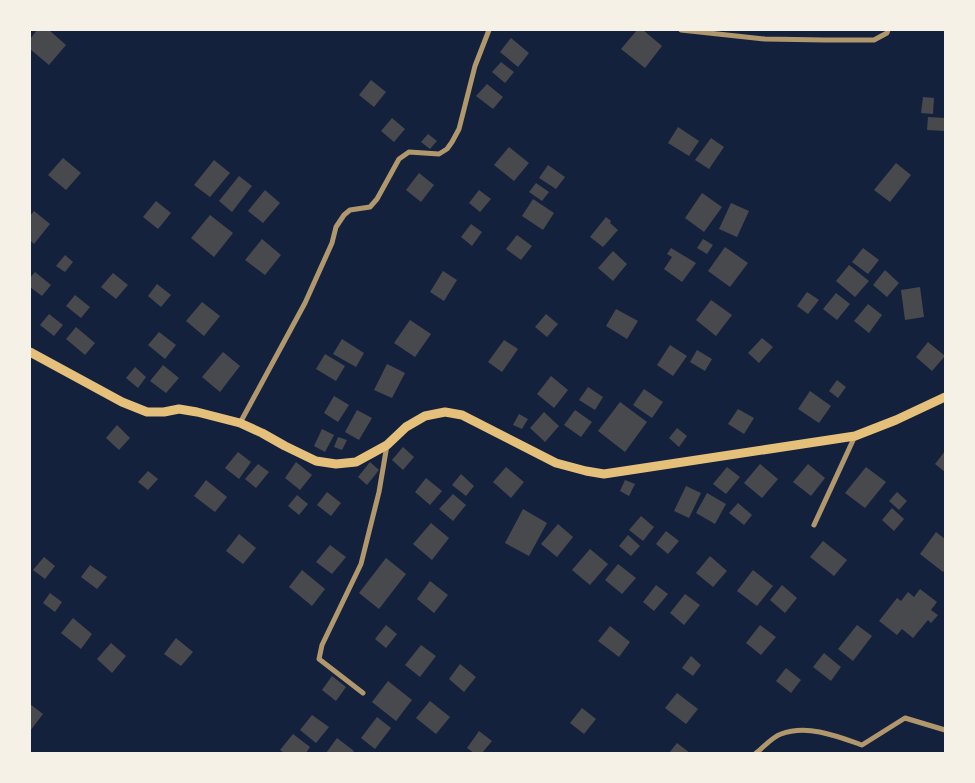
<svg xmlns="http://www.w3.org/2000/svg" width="975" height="783" font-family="Mulish,sans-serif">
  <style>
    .building { fill: #48494c }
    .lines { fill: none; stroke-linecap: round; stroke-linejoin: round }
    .minor { stroke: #b1986c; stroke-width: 5 }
    .secondary { stroke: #e5c07b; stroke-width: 9 }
  </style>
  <rect width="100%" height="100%" fill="#14213d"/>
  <!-- building -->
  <g class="building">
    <path d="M37,30H49L66,45L49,65L30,49V39Z"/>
    <path d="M637,30H643L662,46L645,68L621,49Z"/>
    <path d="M511,38L529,53L518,67L500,52Z"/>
    <path d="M501,62L514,72L505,83L492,72Z"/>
    <path d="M371,80L386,92L374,107L359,95Z"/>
    <path d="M487,84L503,97L493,109L476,96Z"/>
    <path d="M923,97L934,98L933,114L921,113Z"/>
    <path d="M928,117L945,118V131L927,130Z"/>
    <path d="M392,118L405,129L394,142L381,131Z"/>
    <path d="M678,127L699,141L689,156L668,143Z"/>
    <path d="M428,134L437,141L430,149L421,142Z"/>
    <path d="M711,138L724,147L709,169L695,160Z"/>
    <path d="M509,147L529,163L514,181L494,165Z"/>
    <path d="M63,158L81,173L66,190L48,175Z"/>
    <path d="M214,160L230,173L210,197L194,185Z"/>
    <path d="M896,163L911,175L890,202L874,190Z"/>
    <path d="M548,165L565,177L556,189L539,178Z"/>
    <path d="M419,173L434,185L421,202L406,190Z"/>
    <path d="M239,176L252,186L232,212L219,201Z"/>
    <path d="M536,183L549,192L542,201L529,192Z"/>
    <path d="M265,190L280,203L263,223L248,211Z"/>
    <path d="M479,190L491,199L480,212L469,203Z"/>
    <path d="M702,193L722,207L704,232L685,218Z"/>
    <path d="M533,199L554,213L543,230L522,216Z"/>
    <path d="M156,201L171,213L158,229L143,217Z"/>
    <path d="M731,203L749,211L737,237L719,229Z"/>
    <path d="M34,211L50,224L34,244L30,240V216Z"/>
    <path d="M210,215L233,233L214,257L191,238Z"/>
    <path d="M606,217L611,221L610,223L618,230L603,247L590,237Z"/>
    <path d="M471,224L482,232L472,246L461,237Z"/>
    <path d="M517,235L532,246L521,260L506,249Z"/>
    <path d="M262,239L281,255L265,275L245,260Z"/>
    <path d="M703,239L713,245L707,254L697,248Z"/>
    <path d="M725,247L748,263L730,287L708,271Z"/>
    <path d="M671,248L696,263L682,282L664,269L672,257L667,254Z"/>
    <path d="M863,248L879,260L868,274L852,262Z"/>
    <path d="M613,251L627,264L613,281L598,268Z"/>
    <path d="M65,255L73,262L65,272L56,266Z"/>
    <path d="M849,265L869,281L855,297L836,281Z"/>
    <path d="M885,270L899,283L887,297L873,285Z"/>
    <path d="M443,271L457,280L444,301L430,292Z"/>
    <path d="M35,272L51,285L42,296L30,287V278Z"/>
    <path d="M113,273L128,285L116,299L101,287Z"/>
    <path d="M157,284L171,295L161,307L148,296Z"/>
    <path d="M920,287L924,317L905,320L901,290Z"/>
    <path d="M807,292L819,300L808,314L797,306Z"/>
    <path d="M836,293L850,304L837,320L823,309Z"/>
    <path d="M75,295L90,307L81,318L66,306Z"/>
    <path d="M711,300L732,315L716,336L696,320Z"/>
    <path d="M202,302L220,316L204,336L186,321Z"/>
    <path d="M868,304L882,315L869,333L854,321Z"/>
    <path d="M616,309L638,321L627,339L606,326Z"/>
    <path d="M49,314L63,325L54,336L40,325Z"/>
    <path d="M546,314L558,324L547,337L535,327Z"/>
    <path d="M410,320L431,334L415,357L394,343Z"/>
    <path d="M76,327L95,343L85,355L66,339Z"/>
    <path d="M159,332L176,345L165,359L148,345Z"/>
    <path d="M762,338L773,347L759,363L748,353Z"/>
    <path d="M342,339L364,353L356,367L333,354Z"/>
    <path d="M504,340L518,349L502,372L488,362Z"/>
    <path d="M928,342L945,356L932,371L916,357Z"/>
    <path d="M670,345L687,356L673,376L657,365Z"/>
    <path d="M697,350L712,359L705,371L690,362Z"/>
    <path d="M223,352L240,366L220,392L202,377Z"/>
    <path d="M325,354L345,366L336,381L316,369Z"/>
    <path d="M387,364L405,373L392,398L374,390Z"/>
    <path d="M163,365L179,378L166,393L150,381Z"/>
    <path d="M135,367L146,377L138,388L126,378Z"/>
    <path d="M551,376L568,390L554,408L537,394Z"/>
    <path d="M837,380L846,387L838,398L829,391Z"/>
    <path d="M588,387L603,397L595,410L579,400Z"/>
    <path d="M644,389L663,402L652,418L633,405Z"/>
    <path d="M810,391L831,406L819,423L798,409Z"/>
    <path d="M334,396L349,405L338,422L324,413Z"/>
    <path d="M620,402L647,422L625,452L598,431Z"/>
    <path d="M738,409L754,418L744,434L728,424Z"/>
    <path d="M357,410L372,418L359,440L345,432Z"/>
    <path d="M575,410L592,422L581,437L564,425Z"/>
    <path d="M544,412L559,426L545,442L530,428Z"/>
    <path d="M519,414L528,419L522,429L513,425Z"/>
    <path d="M117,425L130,438L119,450L106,438Z"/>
    <path d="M677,428L687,436L679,447L669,438Z"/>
    <path d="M322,429L334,435L325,452L314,446Z"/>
    <path d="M338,437L347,440L342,450L334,447Z"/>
    <path d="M403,447L414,457L403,470L392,460Z"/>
    <path d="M945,451V472L935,464Z"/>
    <path d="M238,452L251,462L239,479L225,468Z"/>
    <path d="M296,462L312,475L300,490L285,478Z"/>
    <path d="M370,462L379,470L367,485L358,477Z"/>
    <path d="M258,464L269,472L256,488L245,479Z"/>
    <path d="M760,464L778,479L762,498L744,483Z"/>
    <path d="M808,464L825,478L811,496L793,482Z"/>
    <path d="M506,467L524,482L511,498L493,482Z"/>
    <path d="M727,467L740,477L726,494L713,484Z"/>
    <path d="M866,467L886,482L865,508L845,493Z"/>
    <path d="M148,471L158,479L148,490L138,482Z"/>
    <path d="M461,474L474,486L466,496L452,485Z"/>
    <path d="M426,478L442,491L430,505L415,492Z"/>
    <path d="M206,480L227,497L215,512L194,496Z"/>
    <path d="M625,480L635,484L629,496L620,491Z"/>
    <path d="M686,486L701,493L689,518L674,511Z"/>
    <path d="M327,492L341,503L331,516L317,505Z"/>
    <path d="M897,492L907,501L899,510L889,501Z"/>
    <path d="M707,493L726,504L715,524L696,513Z"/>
    <path d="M453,494L466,505L453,521L439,509Z"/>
    <path d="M297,495L308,504L299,515L288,506Z"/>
    <path d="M738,503L752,515L744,525L729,513Z"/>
    <path d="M892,508L904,519L894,531L882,520Z"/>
    <path d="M523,509L547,523L529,556L505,543Z"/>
    <path d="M641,516L654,527L643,541L629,530Z"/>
    <path d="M431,523L449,538L432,560L413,544Z"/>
    <path d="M558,524L573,537L557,557L541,544Z"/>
    <path d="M666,531L679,541L668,554L656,544Z"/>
    <path d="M936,532L945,539V570L943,572L920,554Z"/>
    <path d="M239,534L256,548L243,564L226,551Z"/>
    <path d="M628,535L640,546L631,556L619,546Z"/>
    <path d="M823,541L847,560L834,576L810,557Z"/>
    <path d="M330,545L346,557L332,574L316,562Z"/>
    <path d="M590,549L608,564L590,585L572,570Z"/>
    <path d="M710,556L727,571L713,587L696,573Z"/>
    <path d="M44,557L55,566L45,579L33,570Z"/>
    <path d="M386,558L406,574L379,609L359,593Z"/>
    <path d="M618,564L636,578L622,594L605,580Z"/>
    <path d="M90,565L107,577L97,589L81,577Z"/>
    <path d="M302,570L325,589L312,606L289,587Z"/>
    <path d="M753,570L773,586L757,606L737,591Z"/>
    <path d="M430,581L448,595L434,613L417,599Z"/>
    <path d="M656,585L668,594L654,611L643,602Z"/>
    <path d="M782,585L797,598L785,613L770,600Z"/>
    <path d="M920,589L937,602L931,610L938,615L931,623L928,620L913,638L902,629L897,635L879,621L897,598L901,601L908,592L914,597Z"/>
    <path d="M50,593L62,602L55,612L43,603Z"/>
    <path d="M685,594L700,605L684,625L670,613Z"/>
    <path d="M73,618L92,634L81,649L61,633Z"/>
    <path d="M386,625L397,634L386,648L375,639Z"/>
    <path d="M760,625L776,637L761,655L746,643Z"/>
    <path d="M857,625L872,636L853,661L838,649Z"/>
    <path d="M610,626L630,642L619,657L598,641Z"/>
    <path d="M176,638L193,652L181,666L164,654Z"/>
    <path d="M111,643L126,656L112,673L97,659Z"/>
    <path d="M421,645L436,656L420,677L405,665Z"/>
    <path d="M824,653L841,667L831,681L813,667Z"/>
    <path d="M691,656L701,665L693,676L682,668Z"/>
    <path d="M460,664L476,677L464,692L449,679Z"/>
    <path d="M786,668L801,680L791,693L776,681Z"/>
    <path d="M332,676L346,687L336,701L322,690Z"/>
    <path d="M388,681L412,700L396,721L372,702Z"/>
    <path d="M677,693L698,709L686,724L665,708Z"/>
    <path d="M430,701L450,717L436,734L416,718Z"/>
    <path d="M30,704L43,714L30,731Z"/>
    <path d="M582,708L596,719L584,734L570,723Z"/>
    <path d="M312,715L329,727L316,743L300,730Z"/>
    <path d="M377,717L391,728L375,749L361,738Z"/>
    <path d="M479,731L492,741L482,753H474L467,748Z"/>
    <path d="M293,734L310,747L306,753H284L280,750Z"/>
    <path d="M337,738L354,751L352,753H326Z"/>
    <path d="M677,743L690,753H669Z"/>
  </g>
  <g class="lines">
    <!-- minor -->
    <g class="minor">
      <path d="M681,30L765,39L825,40H874L887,33L888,30"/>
      <path d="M240,423L305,303L332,243L336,227L344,215L350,210L370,207L377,199L399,159L409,152L439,154L447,149L452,142L459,129L475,66L489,30"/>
      <path d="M814,525L855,436"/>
      <path d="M363,693L319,659L322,645L361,564L379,492L387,445"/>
      <path d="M756,753C764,747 772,737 781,734C807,724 837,736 862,745L905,718L945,730"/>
    </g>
    <!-- secondary -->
    <path class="secondary" d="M30,352L122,402L147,412H164L179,409L197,412L240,423L262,433L285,446L316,461L336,464L356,462L387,445L406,427L425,416L445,412L462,415L556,463L586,471L604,474L855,436L896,420L945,397"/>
  </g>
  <!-- border -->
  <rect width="975" height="783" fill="none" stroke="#f6f1e7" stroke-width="62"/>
</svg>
